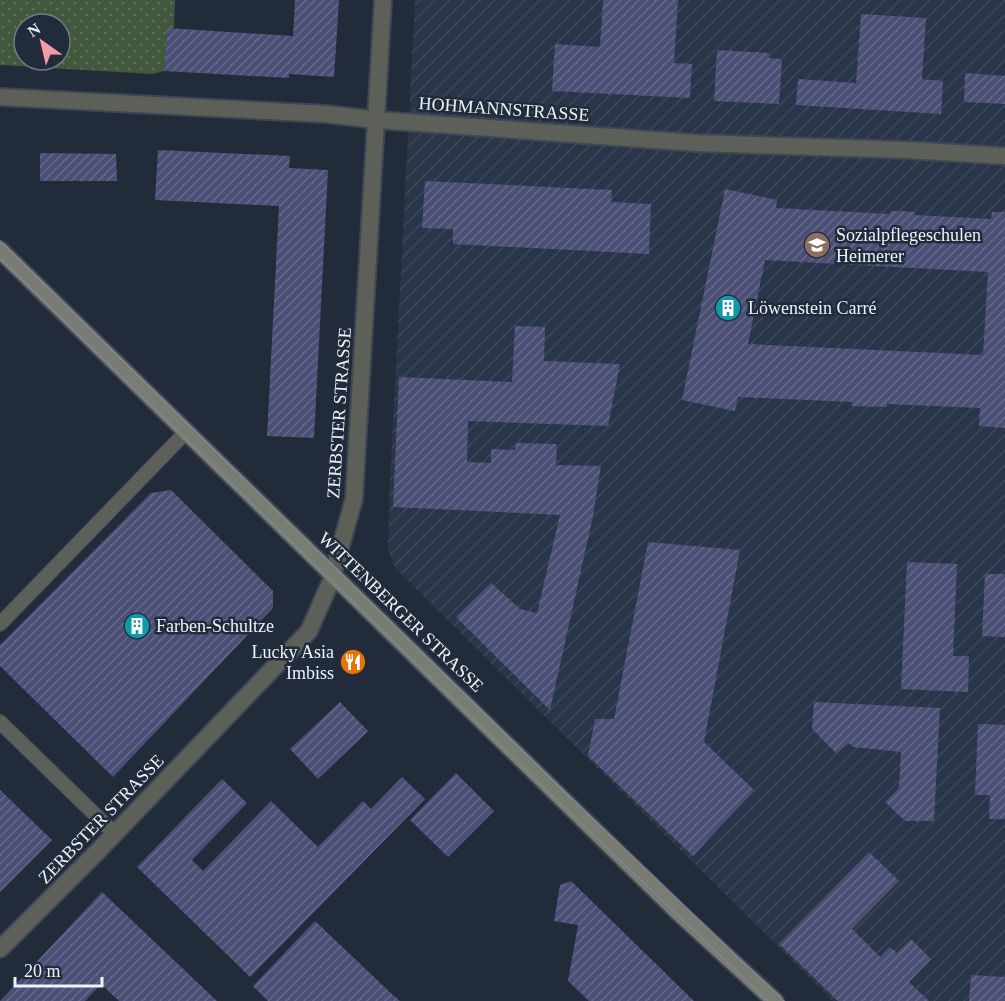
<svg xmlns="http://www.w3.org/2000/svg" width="1005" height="1001" font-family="Georgia,serif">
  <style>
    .industrial { fill: url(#industrial-furrows) }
    .grass { fill: url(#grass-dots); fill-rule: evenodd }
    .building { fill: url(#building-hatch); fill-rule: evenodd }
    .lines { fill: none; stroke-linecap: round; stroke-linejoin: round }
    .service-casing { stroke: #3e4754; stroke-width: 16 }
    .minor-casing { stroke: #3e4754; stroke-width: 20 }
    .secondary-casing { stroke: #3e4754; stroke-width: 20 }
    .service { stroke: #5d6058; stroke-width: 14 }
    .minor { stroke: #5d6058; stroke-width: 16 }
    .secondary { stroke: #797d71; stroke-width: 16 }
    .tram { stroke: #7d8591; stroke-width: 1.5 }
    .labels { text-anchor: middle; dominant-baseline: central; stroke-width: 5; stroke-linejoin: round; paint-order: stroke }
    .street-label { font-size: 18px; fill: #ecf3fc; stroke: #222b39 }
    .poi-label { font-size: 18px; fill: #ecf3fc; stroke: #222b39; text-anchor: start }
  </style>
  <defs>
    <pattern id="industrial-furrows" width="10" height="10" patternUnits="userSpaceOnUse" patternTransform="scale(1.5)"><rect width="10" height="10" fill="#293548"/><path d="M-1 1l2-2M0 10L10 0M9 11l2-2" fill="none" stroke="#3e495a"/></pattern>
    <pattern id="grass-dots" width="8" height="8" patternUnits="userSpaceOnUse" patternTransform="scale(1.5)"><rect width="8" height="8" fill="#41583d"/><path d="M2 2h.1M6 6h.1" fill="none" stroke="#5d705a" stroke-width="1.8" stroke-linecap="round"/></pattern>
    <pattern id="building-hatch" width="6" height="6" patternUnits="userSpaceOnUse" patternTransform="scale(1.5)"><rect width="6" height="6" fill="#4c4f75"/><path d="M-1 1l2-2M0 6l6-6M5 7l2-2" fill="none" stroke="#66698a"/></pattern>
  </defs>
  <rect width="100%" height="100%" fill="#222b39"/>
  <!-- industrial -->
  <path class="industrial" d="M415,0H1005V1001H833L395,568L388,549L390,481Z"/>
  <!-- grass -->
  <path class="grass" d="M0,0H175L174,28H167L164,71L152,74L0,65ZM24,24H60V60H24Z"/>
  <!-- building -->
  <g class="building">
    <path d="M295,0H339L334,77L289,74V78L164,71L167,28L293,36Z"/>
    <path d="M603,0H678L674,63L692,64L690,98L552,91L555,44L600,47Z"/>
    <path d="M861,14L926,18L922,79L943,81L941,114L796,105L798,79L856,83Z"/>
    <path d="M717,50L769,53V58L782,59L779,104L714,101Z"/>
    <path d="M965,73L1005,76V104L964,102Z"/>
    <path d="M158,150L290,156L289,168L328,170L314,438L267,436L279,206L155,200Z"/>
    <path d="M40,153L116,154L117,181H40Z"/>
    <path d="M425,181L612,190L611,202L651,204L649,254L453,244V229L422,228Z"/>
    <path d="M725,189L777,200L776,208L890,214L891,211H903L915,212L914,215L991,219L992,212H1005V428L979,426L980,408L887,404V407L852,406V402L738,397L735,411L682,400ZM765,260L988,272L983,355L748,344Z"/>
    <path d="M515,326L545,327L544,361L620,364L608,426L468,421L467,462L491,463V449L515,450L516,443L557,444L556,465L601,466L593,516L550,710L456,617L491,583L520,609L537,613L560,515L393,507L399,377L512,382Z"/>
    <path d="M171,490L273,591V608L113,777L0,666V645L151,493Z"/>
    <path d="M648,542L740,550L704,742L754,790L693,856L588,756L595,719H614Z"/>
    <path d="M907,562L957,564L953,656H969L968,692L901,689Z"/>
    <path d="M985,574H1005V637L982,636Z"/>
    <path d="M340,702L368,731L318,779L290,749Z"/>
    <path d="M814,702L940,708L934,821H905L885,802L899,788L901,752L853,747L849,743L836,753L812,729Z"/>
    <path d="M978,724L1005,725V819H989L990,795H975Z"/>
    <path d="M456,773L494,811L448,857L410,820Z"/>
    <path d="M402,777L425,799L250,977L137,867L222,779L247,803L192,860L203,871L271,801L318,847L363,801L371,809Z"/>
    <path d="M0,790L52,840L0,892Z"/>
    <path d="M869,852L899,881L852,929L880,957L890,947L897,953L911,939L931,959L909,982L929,1001H838L779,944Z"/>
    <path d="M571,881L694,1001H589L568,981L578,925L554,921L560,885Z"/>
    <path d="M102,892L217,1001H119L101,984L85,1001H0Z"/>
    <path d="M315,921L393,995L400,1001H268L253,986Z"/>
    <path d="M971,975L1005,977V1001H969Z"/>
  </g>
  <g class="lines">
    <!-- service casing -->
    <g class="service-casing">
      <g id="service">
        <path d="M0,624L187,431"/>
        <path d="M0,722L115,834"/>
      </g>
    </g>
    <!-- minor casing -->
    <g class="minor-casing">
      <g id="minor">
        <path d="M0,97L326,114L377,120L697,143L907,150L1005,156"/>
        <path d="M0,949L100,849L309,631L331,581L354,499L383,0"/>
      </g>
    </g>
    <!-- secondary casing -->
    <g class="secondary-casing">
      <path id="secondary" d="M0,250L679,913L775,1001"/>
    </g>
    <!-- service -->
    <use href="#service" class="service"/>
    <!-- minor -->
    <use href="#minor" class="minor"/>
    <!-- secondary -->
    <use href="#secondary" class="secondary"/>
    <!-- tram -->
    <g class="tram">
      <path d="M0,241L567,794L784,1001"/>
      <path d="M0,258L563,806L768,1001"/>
    </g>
  </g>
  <!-- icons -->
  <defs>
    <g id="school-disc" transform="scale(1.35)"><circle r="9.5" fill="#8d6e63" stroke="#222b39"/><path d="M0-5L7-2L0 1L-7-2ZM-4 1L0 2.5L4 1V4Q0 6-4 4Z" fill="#fff"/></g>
    <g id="building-disc" transform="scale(1.35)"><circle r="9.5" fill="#0f9aa8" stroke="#222b39"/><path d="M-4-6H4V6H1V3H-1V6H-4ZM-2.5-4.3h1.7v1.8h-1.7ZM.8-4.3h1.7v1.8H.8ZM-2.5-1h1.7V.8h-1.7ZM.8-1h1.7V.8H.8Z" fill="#fff"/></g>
    <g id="restaurant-disc" transform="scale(1.35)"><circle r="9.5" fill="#e8710a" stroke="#222b39"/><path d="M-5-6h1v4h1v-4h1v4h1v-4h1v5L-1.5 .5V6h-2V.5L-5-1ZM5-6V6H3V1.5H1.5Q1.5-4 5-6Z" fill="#fff"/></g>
  </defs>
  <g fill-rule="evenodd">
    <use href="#school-disc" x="817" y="245"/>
    <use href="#building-disc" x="728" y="308"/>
    <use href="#building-disc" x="137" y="626"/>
    <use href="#restaurant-disc" x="353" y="662"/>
  </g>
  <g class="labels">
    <!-- street labels -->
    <g class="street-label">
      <text transform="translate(504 109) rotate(4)">HOHMANNSTRASSE</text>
      <text transform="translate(339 413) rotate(-86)">ZERBSTER STRASSE</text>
      <text transform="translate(401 612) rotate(44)">WITTENBERGER STRASSE</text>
      <text transform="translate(101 819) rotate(-46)">ZERBSTER STRASSE</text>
    </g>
    <!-- poi labels -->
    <g class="poi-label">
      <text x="836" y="235">Sozialpflegeschulen<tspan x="836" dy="21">Heimerer</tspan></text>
      <text x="748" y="308">Löwenstein Carré</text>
      <text x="156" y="626">Farben-Schultze</text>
      <text x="334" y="652" text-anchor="end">Lucky Asia<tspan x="334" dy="21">Imbiss</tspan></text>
    </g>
  </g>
  <!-- north arrow -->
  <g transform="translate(42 42) rotate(326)"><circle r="28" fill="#222b39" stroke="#737b87" stroke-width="1.5"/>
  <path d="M0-4.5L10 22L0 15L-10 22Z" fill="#f49aa5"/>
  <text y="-9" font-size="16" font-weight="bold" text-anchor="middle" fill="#ecf3fc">N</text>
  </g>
  <!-- scale -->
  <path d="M15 977v9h87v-9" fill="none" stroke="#ecf3fc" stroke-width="3"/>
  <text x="24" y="977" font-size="18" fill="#ecf3fc" stroke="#222b39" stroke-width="4.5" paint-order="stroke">20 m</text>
</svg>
